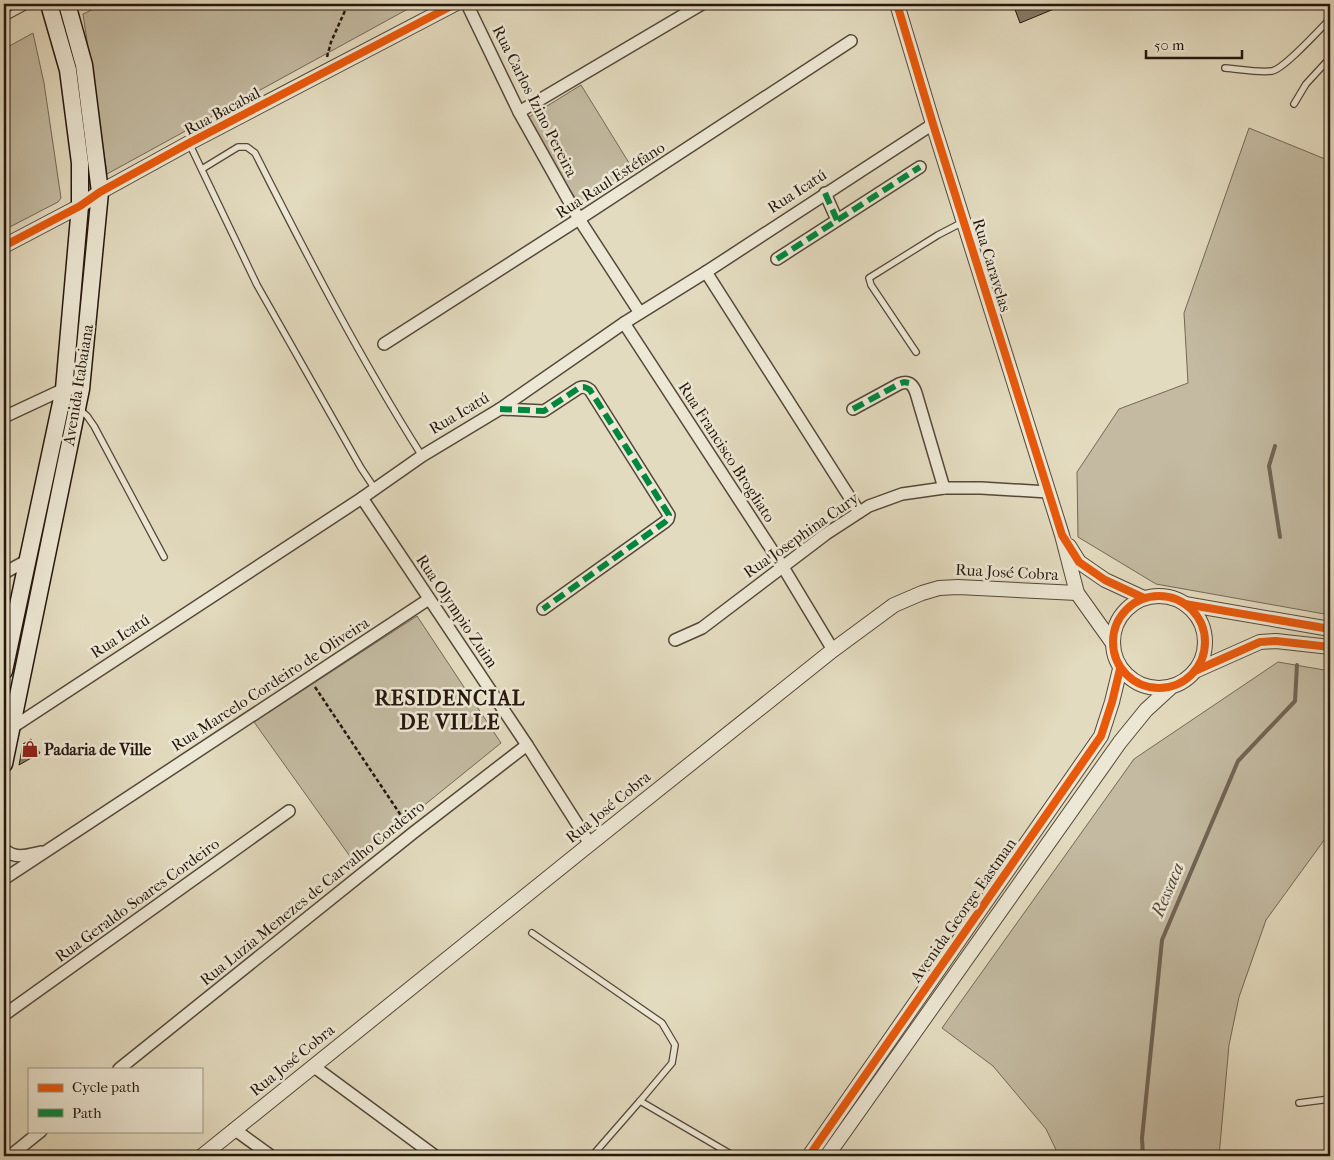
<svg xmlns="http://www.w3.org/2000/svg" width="1334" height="1160" font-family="'IM FELL French Canon',serif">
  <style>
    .green { fill: #c3baa1; stroke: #746858 }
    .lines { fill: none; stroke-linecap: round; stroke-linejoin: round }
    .stream { stroke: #716454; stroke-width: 4 }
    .building { fill: #887d6a; stroke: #26170e }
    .service-casing { stroke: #55483a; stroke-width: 8 }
    .minor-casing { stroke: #55483a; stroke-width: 14 }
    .tertiary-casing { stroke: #55483a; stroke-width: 16 }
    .secondary-casing { stroke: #26170e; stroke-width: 19 }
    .path { stroke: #26170e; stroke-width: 2.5; stroke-dasharray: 4 2.5; stroke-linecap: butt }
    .service { stroke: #ede8d5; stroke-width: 5.5 }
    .minor { stroke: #ede8d5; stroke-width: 11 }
    .tertiary { stroke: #ede8d5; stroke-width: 14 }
    .secondary { stroke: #ede8d5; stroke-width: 16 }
    .quiet { stroke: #00873e; stroke-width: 6; stroke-dasharray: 12 6; stroke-linecap: butt }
    .cycleway-casing { stroke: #ede8d5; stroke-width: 11 }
    .cycleway { stroke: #e8590c; stroke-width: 8 }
    .labels { text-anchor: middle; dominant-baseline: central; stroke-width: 5; stroke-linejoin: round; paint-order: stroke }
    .street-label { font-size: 16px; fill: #26170e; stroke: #ede8d5 }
    .poi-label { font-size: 16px; font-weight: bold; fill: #26170e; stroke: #ede8d5; text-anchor: start }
    .water-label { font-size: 18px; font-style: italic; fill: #584b3d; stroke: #ede8d5 }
    .district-label { font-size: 21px; font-weight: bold; letter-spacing: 1px; fill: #26170e; stroke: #ede8d5 }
  </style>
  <rect width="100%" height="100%" fill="#e3dbbf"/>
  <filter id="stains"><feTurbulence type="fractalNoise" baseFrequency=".004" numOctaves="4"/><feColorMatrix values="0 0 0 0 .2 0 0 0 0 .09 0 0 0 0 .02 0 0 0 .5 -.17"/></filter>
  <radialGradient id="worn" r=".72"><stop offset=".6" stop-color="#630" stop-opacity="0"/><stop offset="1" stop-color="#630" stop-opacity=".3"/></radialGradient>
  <!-- green -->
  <g class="green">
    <path d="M104,4H417L107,174L83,14Z"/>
    <path d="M33,33L44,83L61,198L58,202L4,230V49Z"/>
    <path d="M581,85L634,171L579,204L526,119Z"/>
    <path d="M1249,128L1330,161V615L1156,584L1078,537L1077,472L1119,409L1188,383L1184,313Z"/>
    <path d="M417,616L501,743L354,862L254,722Z"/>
    <path d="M1278,662L1330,671V832L1266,920L1239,997L1229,1045L1219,1156H1059L1046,1129L993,1066L942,1028L1134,759Z"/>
  </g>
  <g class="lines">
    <!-- stream -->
    <g class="stream">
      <path d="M1275,446L1269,466L1280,537"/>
      <path d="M1143,1156L1142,1138L1162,940L1238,761L1295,701L1297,665"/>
    </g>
  </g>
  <!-- building -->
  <g class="building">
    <path d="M1013,4H1066L1020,23Z"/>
    <path d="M31,739L40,753L19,765L23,744Z"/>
  </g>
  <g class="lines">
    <!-- service casing -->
    <g class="service-casing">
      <g id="service">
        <path d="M4,18L30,4"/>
        <path d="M1225,68C1239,69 1259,73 1272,71C1284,69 1320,29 1330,19"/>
        <path d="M1294,104L1306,84L1330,58"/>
        <path d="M189,143L257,285L361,468L375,489"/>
        <path d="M202,169L238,147H247L255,153C307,256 360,358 422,456"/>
        <path d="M916,352L871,285L869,278L938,235L963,222"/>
        <path d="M78,408L87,416L94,426L164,557"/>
        <path d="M532,933L662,1023L675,1045L672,1063L640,1101"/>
        <path d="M1299,1103L1330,1099"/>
        <path d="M592,1156L640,1101L734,1156"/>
      </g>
    </g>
    <!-- minor casing -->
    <g class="minor-casing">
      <g id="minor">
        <path d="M467,4L519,112L579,219L640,313"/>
        <path d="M519,112L702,4"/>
        <path d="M825,193L837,220"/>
        <path d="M777,259L920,167"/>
        <path d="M706,272L859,512"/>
        <path d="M624,323L783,567L833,650"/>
        <path d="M384,344L579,219L851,41"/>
        <path d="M500,409L544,411L579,388C583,386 586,387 590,390L669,515L668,519L665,522L543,609"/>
        <path d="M853,409L899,384C908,380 913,384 916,393L944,488"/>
        <path d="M4,417L64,389H81"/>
        <path d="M362,498L527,745L590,844"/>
        <path d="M4,573L28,560"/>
        <path d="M675,640L702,628L826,534L869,506L902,494L944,488H981L1048,492"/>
        <path d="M10,729L362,498L422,456L500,409L624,323L706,272L933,124"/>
        <path d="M4,849C15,860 28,855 41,852"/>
        <path d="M4,879L429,599"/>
        <path d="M4,1015L289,811"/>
        <path d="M313,1066L435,1156"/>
        <path d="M119,1069L413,833L527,745"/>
        <path d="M234,1129L271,1156"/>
        <path d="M10,1156L41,1131"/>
      </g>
    </g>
    <!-- tertiary casing -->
    <g class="tertiary-casing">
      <g id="tertiary">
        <path d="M897,4L933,124L1062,535L1077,593L1112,642"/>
        <path d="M4,246L80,206L100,192L189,143L455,4"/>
        <path d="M1069,546L1079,562L1105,580L1144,598"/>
        <circle cx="1159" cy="642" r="46"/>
        <path d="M1185,604L1330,629"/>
        <path d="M1197,670L1260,642L1276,641L1330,647"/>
        <path d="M202,1156L590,844L833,650L894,605L922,593L939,588L958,587L1077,593"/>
        <path d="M809,1156L1101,736L1112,702L1120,669"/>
        <path d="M827,1156L1120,742L1146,710L1170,688"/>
      </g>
    </g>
    <!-- secondary casing -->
    <g class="secondary-casing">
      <g id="secondary">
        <path d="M4,671L64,389L80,206V163L68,70L49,4"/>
        <path d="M4,764L81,389L100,192L84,65L67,4"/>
      </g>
    </g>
    <!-- path -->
    <g class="path">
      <path d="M327,57L331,42L348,4"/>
      <path d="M315,687L406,823"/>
    </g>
    <!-- service -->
    <use href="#service" class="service"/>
    <!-- minor -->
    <use href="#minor" class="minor"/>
    <!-- tertiary -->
    <use href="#tertiary" class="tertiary"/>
    <!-- secondary -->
    <use href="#secondary" class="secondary"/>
    <!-- quiet -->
    <g class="quiet">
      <path d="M825,193L837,220"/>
      <path d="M777,259L920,167"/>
      <path d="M500,409L544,411L579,388C583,386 586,387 590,390L669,515L668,519L665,522L543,609"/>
      <path d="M853,409L899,384L904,382L909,383"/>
    </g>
    <!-- cycleway casing -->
    <g class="cycleway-casing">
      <g id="cycleway">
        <path d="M897,4L933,124L1062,535L1079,562L1105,580L1144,598"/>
        <path d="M4,246L80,206L100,192L189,143L455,4"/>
        <circle cx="1159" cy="642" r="46"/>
        <path d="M1185,604L1330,629"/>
        <path d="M1197,670L1260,642L1276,641L1330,647"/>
        <path d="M809,1156L1101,736L1112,702L1120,669"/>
      </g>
    </g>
    <!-- cycleway -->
    <use href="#cycleway" class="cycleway"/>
  </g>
  <!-- icons -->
  <defs>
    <g id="shop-bare" transform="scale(1.35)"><path d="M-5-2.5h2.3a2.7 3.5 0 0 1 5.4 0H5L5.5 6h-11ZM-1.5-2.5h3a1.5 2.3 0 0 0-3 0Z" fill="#8f2418" stroke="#ede8d5" stroke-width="2.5" paint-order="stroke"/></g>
  </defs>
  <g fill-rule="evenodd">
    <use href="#shop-bare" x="30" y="749"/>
  </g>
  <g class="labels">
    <!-- street labels -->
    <g class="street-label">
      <text transform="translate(535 101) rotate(63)">Rua Carlos Izino Pereira</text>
      <text transform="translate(222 111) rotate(-28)">Rua Bacabal</text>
      <text transform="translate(610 180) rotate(-33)">Rua Raul Estéfano</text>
      <text transform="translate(797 191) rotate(-33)">Rua Icatú</text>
      <text transform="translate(992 265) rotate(73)">Rua Caravelas</text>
      <text transform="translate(78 385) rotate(-81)">Avenida Itabaiana</text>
      <text transform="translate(459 413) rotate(-31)">Rua Icatú</text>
      <text transform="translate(727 452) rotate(57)">Rua Francisco Brogliato</text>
      <text transform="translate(801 535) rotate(-35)">Rua Josephina Cury</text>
      <text transform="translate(1007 572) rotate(3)">Rua José Cobra</text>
      <text transform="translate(457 611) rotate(56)">Rua Olympio Zuim</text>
      <text transform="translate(120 636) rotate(-33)">Rua Icatú</text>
      <text transform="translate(270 684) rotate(-33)">Rua Marcelo Cordeiro de Oliveira</text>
      <text transform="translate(608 807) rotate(-39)">Rua José Cobra</text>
      <text transform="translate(312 893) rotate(-39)">Rua Luzia Menezes de Carvalho Cordeiro</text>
      <text transform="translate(137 900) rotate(-36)">Rua Geraldo Soares Cordeiro</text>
      <text transform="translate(963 910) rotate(-55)">Avenida George Eastman</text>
      <text transform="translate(292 1060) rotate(-39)">Rua José Cobra</text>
    </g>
    <!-- poi labels -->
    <g class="poi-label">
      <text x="44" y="749">Padaria de Ville</text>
    </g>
    <!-- water labels -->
    <g class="water-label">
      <text transform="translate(1168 890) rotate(-67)">Ressaca</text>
    </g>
    <!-- district labels -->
    <g class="district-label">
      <text x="450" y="698">RESIDENCIAL<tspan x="450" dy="24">DE VILLE</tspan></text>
    </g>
  </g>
  <!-- margin -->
  <rect width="1334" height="1160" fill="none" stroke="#e3dbbf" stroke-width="20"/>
  <rect x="5" y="5" width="1324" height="1150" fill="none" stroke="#26170e" stroke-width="2.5"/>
  <rect x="10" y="10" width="1314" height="1140" fill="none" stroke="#26170e"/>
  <!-- legend -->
  <rect x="28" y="1068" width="175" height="65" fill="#ede8d5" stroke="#9d9485"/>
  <rect x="38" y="1084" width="25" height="8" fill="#e8590c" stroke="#9d9485"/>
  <text x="72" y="1092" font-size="15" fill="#26170e">Cycle path</text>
  <rect x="38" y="1109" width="25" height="8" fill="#00873e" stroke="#9d9485"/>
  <text x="72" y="1118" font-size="15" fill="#26170e">Path</text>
  <!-- scale -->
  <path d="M1146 50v8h96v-8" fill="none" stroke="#26170e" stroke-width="2.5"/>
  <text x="1154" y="50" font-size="15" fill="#26170e" stroke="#ede8d5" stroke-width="4" paint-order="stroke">50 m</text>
  <rect width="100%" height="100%" filter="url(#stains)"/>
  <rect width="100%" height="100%" fill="url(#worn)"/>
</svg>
